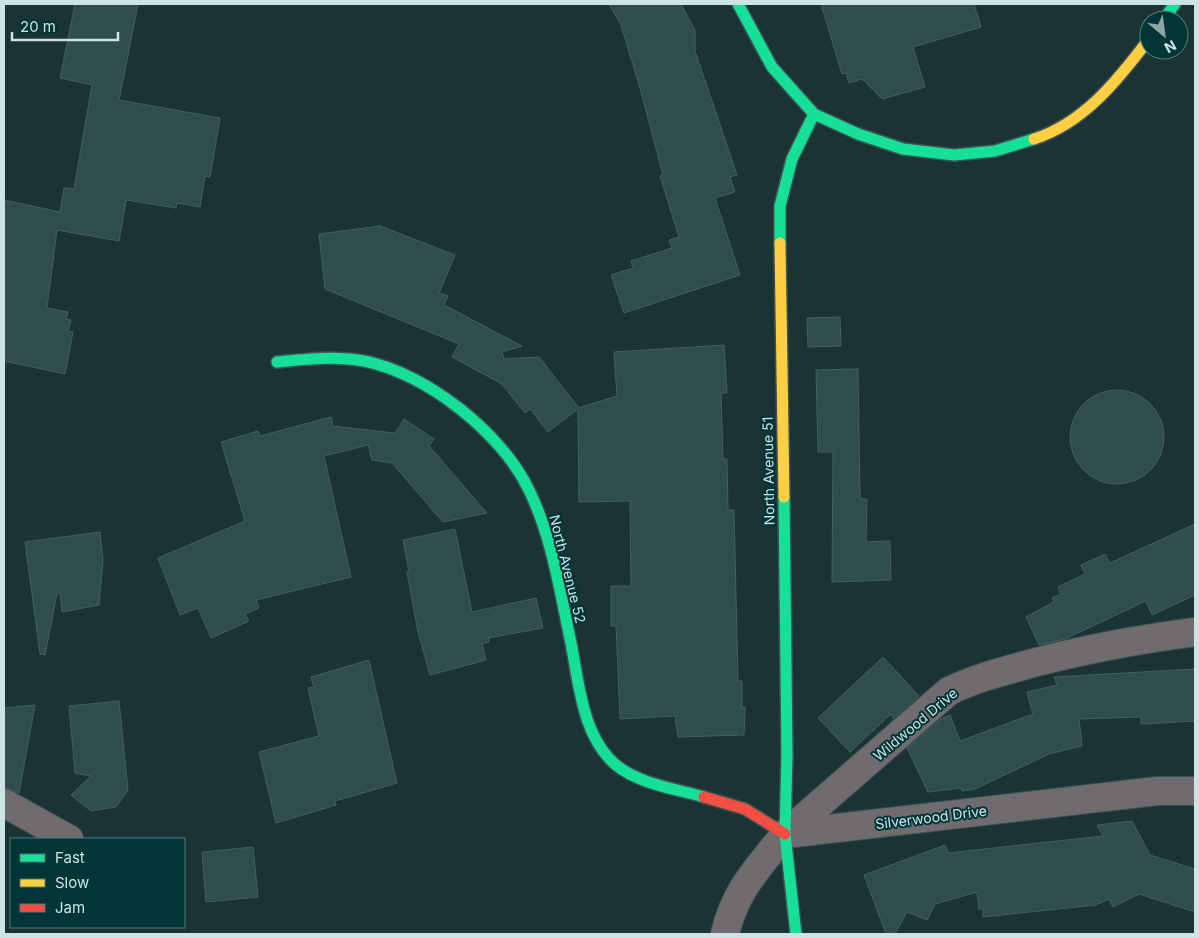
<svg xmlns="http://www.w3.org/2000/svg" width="1199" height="938" font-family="Inter,sans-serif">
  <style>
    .building { fill: #2f4d4e; stroke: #485d5e }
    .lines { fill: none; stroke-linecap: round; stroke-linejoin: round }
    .street-casing { stroke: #3d5253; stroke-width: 30 }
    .fast-casing { stroke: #3d5253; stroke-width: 14 }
    .slow-casing { stroke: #3d5253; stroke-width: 14 }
    .jam-casing { stroke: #3d5253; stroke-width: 14 }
    .street { stroke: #706b6e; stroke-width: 28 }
    .fast { stroke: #16e098; stroke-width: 11 }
    .slow { stroke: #ffcf43; stroke-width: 11 }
    .jam { stroke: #f24e42; stroke-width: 11 }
    .labels { text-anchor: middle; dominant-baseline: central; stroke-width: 4; stroke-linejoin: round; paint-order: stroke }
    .street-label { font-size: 14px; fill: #cde4e5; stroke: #013536 }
  </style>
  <rect width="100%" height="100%" fill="#1a3436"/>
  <!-- building -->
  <g class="building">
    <path d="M75,4H138L119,100L220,118L210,177L205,176L200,207L177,203L176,208L126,200L119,241L57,230L47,308L68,312L66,319L71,320L68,331L73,332L65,374L4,361V200L60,212L64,188L74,189L92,85L60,78Z"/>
    <path d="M609,4H681L695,30V51L737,175L730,177L735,192L715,198L740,275L624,313L611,275L633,268L631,261L672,248L669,240L679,237L660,176L663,175L640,88L621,25Z"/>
    <path d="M821,4H974L981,27L913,47L925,87L882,99L862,79L849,83L846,73L842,74Z"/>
    <path d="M380,226L455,255L439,293L448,296L444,305L522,346L502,352L504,359L539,357L579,408L617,396L614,352L724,345L727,393H721L723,459H727L728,510H734L738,681H742V707H745L744,735L678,737L675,716L620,719L616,626H611V586H631L630,501L579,502L578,409L548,432L530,409L525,413L502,384L452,357L459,344L325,289L319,234Z"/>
    <path d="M840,317L841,346L808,347L807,318Z"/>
    <path d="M858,369L860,499H867L866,542L890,541L891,580L832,582L833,452H818L816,370Z"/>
    <circle cx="1117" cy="437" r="47"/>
    <path d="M331,417L333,426L395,433L404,419L434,439L429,446L487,513L443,522L392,463L372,460L368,445L324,456L351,577L256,600L259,608L245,614L249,621L211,638L198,608L180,615L158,558L245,521L221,442L258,431L260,436Z"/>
    <path d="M1195,524V595L1152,615L1146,601L1065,639L1039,645L1026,617L1054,602L1052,598L1061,594L1058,587L1085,574L1081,565L1105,554L1110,563Z"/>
    <path d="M455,529L472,612L536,598L543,628L488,638L489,642L482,644L486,660L430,675L418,632L407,572L409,571L403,540Z"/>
    <path d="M100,532L103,560L99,605L62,612L60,593H57L45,655L40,654L25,542Z"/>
    <path d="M883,657L919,696L893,719L891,714L850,752L818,718Z"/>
    <path d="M369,660L397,783L335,801L336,805L276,823L259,752L319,736L308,688L314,687L311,677Z"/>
    <path d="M1195,669V721L1141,724V717L1079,719L1082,746L1049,754L975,789L962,791L961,788L928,792L907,748L941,719L950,715L960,741L1033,714L1027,692L1057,685L1054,677Z"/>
    <path d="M119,701L128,790L116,807L91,811L71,795L91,776L75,773L69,706Z"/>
    <path d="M35,705L19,793L4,787V708Z"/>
    <path d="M1132,821L1150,855L1195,869V912L1139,894L1113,907L1109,899L1096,905L983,917V909H979L977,892L935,904L927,920L907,912L895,934H886L864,875L945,845L948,853L1103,836L1097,825Z"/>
    <path d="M253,847L258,897L206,902L202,852Z"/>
  </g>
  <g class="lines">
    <!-- street casing -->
    <g class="street-casing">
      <g id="street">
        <path d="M4,803L69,839"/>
        <path d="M785,834L949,691C976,678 1004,671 1033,663C1086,649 1141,639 1195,632"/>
        <path d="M725,934C735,890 758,868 785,834L1157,791H1195"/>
      </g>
    </g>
    <!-- fast casing -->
    <g class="fast-casing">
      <g id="fast">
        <path d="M738,4L772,67L814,114L858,134L903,149L954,155L995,151L1034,139"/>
        <path d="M1163,20L1175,4"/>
        <path d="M780,243V206L792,159L814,114"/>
        <path d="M277,362C306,359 335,356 364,361C426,373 502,433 529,490C552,537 560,592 571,643C579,683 582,736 616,765C639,784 676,789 704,797"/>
        <path d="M784,497L787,754L785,834L796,934"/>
      </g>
    </g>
    <!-- slow casing -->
    <g class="slow-casing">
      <g id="slow">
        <path d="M1034,139C1084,123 1118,80 1149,39"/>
        <path d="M780,243L784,497"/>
      </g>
    </g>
    <!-- jam casing -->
    <g class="jam-casing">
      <path id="jam" d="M704,797L745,809L785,834"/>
    </g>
    <!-- street -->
    <use href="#street" class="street"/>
    <!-- fast -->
    <use href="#fast" class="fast"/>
    <!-- slow -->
    <use href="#slow" class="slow"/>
    <!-- jam -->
    <use href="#jam" class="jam"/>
  </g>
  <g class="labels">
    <!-- street labels -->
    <g class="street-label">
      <text transform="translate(768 471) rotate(-91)">North Avenue 51</text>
      <text transform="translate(568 569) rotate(76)">North Avenue 52</text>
      <text transform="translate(915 724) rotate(-40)">Wildwood Drive</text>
      <text transform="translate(931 817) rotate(-7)">Silverwood Drive</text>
    </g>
  </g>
  <!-- border -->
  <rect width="1199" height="938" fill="none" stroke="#cde4e5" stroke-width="10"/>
  <!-- legend -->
  <rect x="10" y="838" width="175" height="90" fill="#013536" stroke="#537b7c"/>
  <rect x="20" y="854" width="25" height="8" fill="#16e098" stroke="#537b7c"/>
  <text x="55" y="863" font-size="15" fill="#cde4e5">Fast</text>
  <rect x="20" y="879" width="25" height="8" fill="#ffcf43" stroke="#537b7c"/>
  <text x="55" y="888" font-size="15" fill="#cde4e5">Slow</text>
  <rect x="20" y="904" width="25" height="8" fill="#f24e42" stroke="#537b7c"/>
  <text x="55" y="913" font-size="15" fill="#cde4e5">Jam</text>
  <!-- north arrow -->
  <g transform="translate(1164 35) rotate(151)"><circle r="24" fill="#013536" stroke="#537b7c"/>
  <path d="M0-4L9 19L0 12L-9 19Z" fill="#8ea6a8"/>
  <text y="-8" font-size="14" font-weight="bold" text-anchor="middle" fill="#cde4e5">N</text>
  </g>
  <!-- scale -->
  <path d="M12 32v8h106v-8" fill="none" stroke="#cde4e5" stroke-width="2.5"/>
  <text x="20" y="32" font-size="15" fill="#cde4e5" stroke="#013536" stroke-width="4" paint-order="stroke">20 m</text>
</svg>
